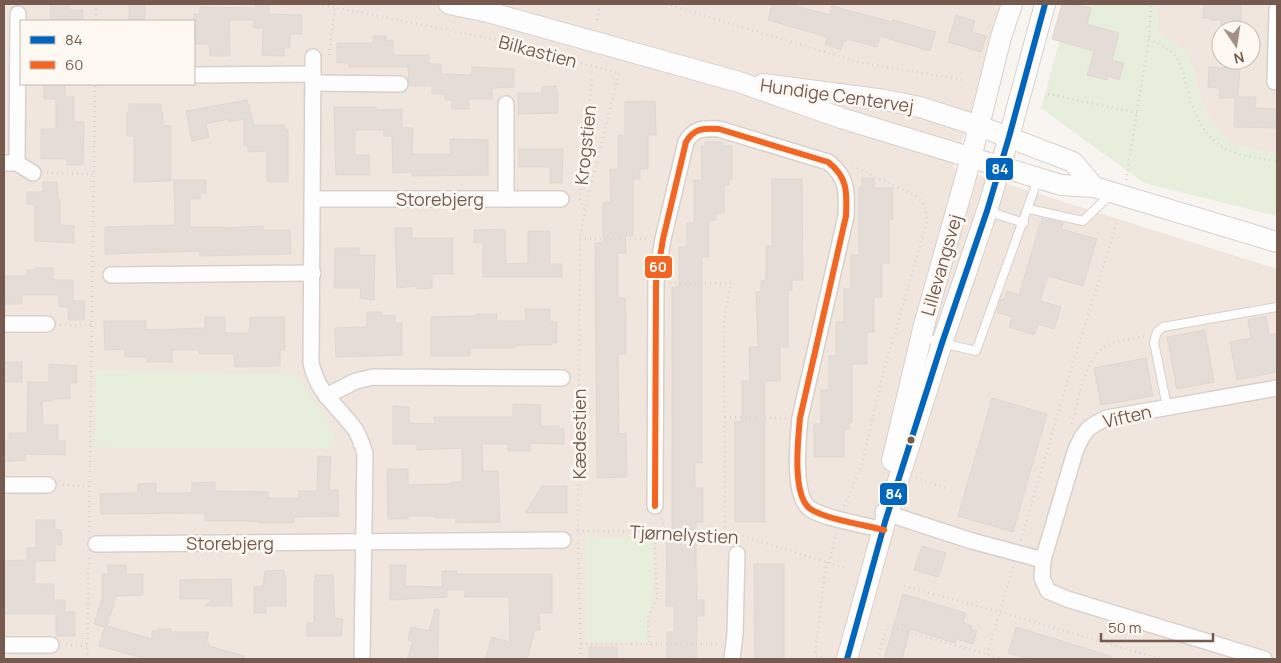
<svg xmlns="http://www.w3.org/2000/svg" width="1281" height="663" font-family="Manrope,sans-serif">
  <style>
    .residential { fill: #f0e6de; fill-rule: evenodd }
    .green { fill: #e7eedb }
    .building { fill: #e4ddd7; stroke: #e1d7d2 }
    .lines { fill: none; stroke-linecap: round; stroke-linejoin: round }
    .lane-casing { stroke: #d7d0cc; stroke-width: 10 }
    .street-casing { stroke: #d7d0cc; stroke-width: 18 }
    .secondary-casing { stroke: #d8d0cb; stroke-width: 22 }
    .path { stroke: #dad3d0; stroke-width: 2.5; stroke-dasharray: 1 4; stroke-linecap: butt }
    .lane { stroke: #fefdfd; stroke-width: 8 }
    .street { stroke: #fefdfd; stroke-width: 15 }
    .secondary { stroke: #fefdfd; stroke-width: 20 }
    .bus-1-casing { stroke: #fef8f2; stroke-width: 10 }
    .bus-2-casing { stroke: #fef8f2; stroke-width: 10 }
    .bus-1 { stroke: #0065bd; stroke-width: 6 }
    .bus-2 { stroke: #f26522; stroke-width: 6 }
    .bus-dot { fill: #765a4f; stroke: #fef8f2; stroke-width: 2 }
    .labels { text-anchor: middle; dominant-baseline: central; stroke-width: 5; stroke-linejoin: round; paint-order: stroke }
    .street-label { font-size: 18px; fill: #765a4f; stroke: #fef8f2 }
    .line-badge { stroke: #fef8f2; stroke-width: 2 }
    .badge-label { font-size: 14px; text-anchor: middle; font-weight: bold; fill: #fff }
  </style>
  <rect width="100%" height="100%" fill="#f8f4f0"/>
  <!-- residential -->
  <g class="residential">
    <path d="M4,4H1009L953,167L1277,269V659H4ZM21,21H194V84H21Z"/>
    <path d="M1157,4H1277V154L1232,144L1206,114L1188,53L1158,31ZM1221,30H1251V60H1221Z"/>
  </g>
  <!-- green -->
  <g class="green">
    <path d="M1070,4H1157L1158,31L1188,53L1206,114L1232,144L1277,154V216L1144,183L1041,108Z"/>
    <path d="M96,370L297,375L336,436L328,449L95,447Z"/>
    <path d="M586,537L653,538V601L647,617L648,642H587Z"/>
  </g>
  <!-- building -->
  <g class="building">
    <rect x="129" y="4" width="16" height="17"/>
    <path d="M255,4H269V14L302,15V34H290V48H284V56L262,55L263,28H254V20H229L230,56H210L209,44H194V14H200V7L255,8Z"/>
    <path d="M772,4H789L830,15L832,6L892,22L893,20L936,32L930,51L880,36L877,47L847,39L846,42L843,41L841,50L825,44L827,37L768,20Z"/>
    <path d="M1062,4H1073L1091,8L1087,24L1119,33L1112,60L1124,63L1119,80L1108,76L1107,80L1087,75L1094,51L1052,39Z"/>
    <path d="M1204,4H1241V21H1239V30H1221V20H1210V18H1203Z"/>
    <path d="M50,6H70V10H83V21H51Z"/>
    <path d="M956,15L975,21L972,32L986,36L981,52L948,42Z"/>
    <path d="M373,36H386V41L393,40V55H429V64H441V74L472,75V67L514,69V87L492,88V99H469V109H452V100H445V94H432V86H409L408,67H349V63H337V43H373Z"/>
    <path d="M1209,67L1240,68L1238,97H1256L1255,108L1277,109V128L1234,127L1235,98H1220V88L1208,87Z"/>
    <path d="M44,84H65V97H74V122H84L83,165H67V159H41V129H56V99H44Z"/>
    <path d="M556,86V92H558V113L518,114V93H542V87Z"/>
    <path d="M247,100L254,125H285V130H288V182H267V151L248,152V146H244V119L229,122L228,119L206,124L209,137L192,141L186,111Z"/>
    <path d="M655,101L656,135H648V169H640V179H633V236H625L626,253H618V298H625L626,320V354H618L619,434L626,433L627,477L597,478L595,243H603V202H611L610,169H618V135H625V102Z"/>
    <path d="M129,104H161V112H163V125L171,126V181L134,182V136H127V112H129Z"/>
    <path d="M334,107H376V110L402,109V128H413L412,154H451L450,139L488,140V175L412,176V172L393,173L392,136H384V130H355V155H369L370,175H336Z"/>
    <path d="M705,142H722V146H732V179H729V185H724V213H716V220H709V257H702V463L695,462V488H703V522H696V562L697,600H704V616H697L696,659H667V632H674V606H666L667,539H672V287H679V247H687V223H694V180H702L701,146H705Z"/>
    <path d="M519,149H563L562,183H550V167H519Z"/>
    <path d="M862,178H874V188H893V219H889V263H882V297H874V332H867V364H852V422L849,423V429L844,430V457H814V424H821V390H829V356H836V322H844V289H851V255H859V188H862Z"/>
    <path d="M772,179H802L803,280H792V290H788V347H780V381H765V522H735V422L742,421V381H750L749,347H758L756,292H761V281L766,280V246H772Z"/>
    <path d="M174,180H206V193H200V199H190V227H223V228L263,226V230H290L291,254L200,256V251L105,254V227L175,225Z"/>
    <path d="M43,182H57L58,199H60V225L74,226V243L35,241V205L27,204V192H43Z"/>
    <path d="M1042,218L1063,223L1061,229L1097,239L1083,286L1048,276L1040,301L1061,307L1054,329L1038,324L1034,335L1009,327L1012,317L997,312L1001,299L1004,300L1007,291L1019,295Z"/>
    <path d="M395,228H412V238H453V274H432V288L417,289V286L397,288Z"/>
    <path d="M505,229L506,264L528,263V231H550V264H562V277H483V243H474V230Z"/>
    <path d="M335,248H359V255H375L374,300L360,298L361,288H334Z"/>
    <path d="M35,268H53V280H73V301H85L84,320H68L69,307H59V295H22V304H4V276H27V270H35Z"/>
    <path d="M525,309H550V322H557V343H551V345H523L515,346V348H470V356H431V317L474,316L478,314H497V321H526Z"/>
    <path d="M367,312H382V316L395,315V323H402V355L336,357L335,328L367,327Z"/>
    <path d="M1266,316L1269,335L1277,333V372L1237,380L1230,342L1251,338L1248,320Z"/>
    <path d="M205,317H225V333H249L250,317H285V350H280V366L235,367L234,354H199V350H172V362H147V357H125V349L105,350L104,321H146V330L205,328Z"/>
    <path d="M1205,330L1214,382L1177,389L1167,337Z"/>
    <path d="M1146,358L1153,396L1101,405L1094,368Z"/>
    <rect x="4" y="362" width="18" height="20"/>
    <path d="M49,364L77,366V383H70V399H52V401H42L43,425H58V441H65V455L25,454V460L4,462V441H9V433H27L28,382H49Z"/>
    <path d="M992,398L1047,414L1013,532L958,516Z"/>
    <path d="M513,404L541,405V426H559V429H564V444L530,443V451H508V444H482L483,471H498L500,522L456,523V518H436V516H408V519H388L387,469H408V485L452,484V482H462V448L417,450V444H393V406L409,407V423L435,424L434,417H513Z"/>
    <path d="M318,456L331,457L329,490H338L339,516L294,517V523H259V522L249,521H205V513L101,514L100,494L138,493V484L156,483V493H192V483L215,482V491L268,492V498H299V491H317Z"/>
    <path d="M542,486H567V513H525Z"/>
    <path d="M36,520H55V529L60,530V532L62,533V545H55V561H35V584H54V600H65V612H75V636H56V614H4V561L27,560V548H36Z"/>
    <path d="M922,546L946,553L938,577L914,570Z"/>
    <path d="M754,564H784V659H755Z"/>
    <path d="M108,565H126V574H143V595L116,596L107,626L152,639V631H158V629H171V632H209L206,643L209,644V646L244,656L243,659H146L99,646L105,627L94,624L102,599V574H108Z"/>
    <path d="M390,565H406L405,586L442,587V571H457V574H552V613H539L540,630H535L527,659H485L492,637L510,642L509,597H464L466,590H447V597L390,600Z"/>
    <path d="M284,570V576H286V606H266V613H254V587L263,586L265,571Z"/>
    <path d="M315,575H333L335,618L343,619L341,636H307V623H314V581L316,582Z"/>
    <path d="M231,579L232,606H205L213,599H180V580Z"/>
    <path d="M903,594L966,613L963,623L972,626L971,629L977,631L973,644L956,639L955,643L910,629L902,659H884Z"/>
    <path d="M435,609H439L438,659H407L413,642L408,640L411,627L429,631Z"/>
    <path d="M1016,627L1111,656V659H1029L1008,653Z"/>
    <rect x="589" y="647" width="28" height="12"/>
  </g>
  <g class="lines">
    <!-- lane casing -->
    <g class="lane-casing">
      <g id="lane">
        <path d="M1029,209L1083,221L1112,193"/>
        <path d="M987,211L1024,223"/>
        <path d="M921,336L942,343L976,351L1038,179"/>
        <path d="M1167,407L1154,342L1157,332L1163,327L1277,307"/>
      </g>
    </g>
    <!-- street casing -->
    <g class="street-casing">
      <g id="street">
        <path d="M313,57L311,363C318,394 336,404 354,428C359,434 362,445 365,453L362,659"/>
        <path d="M194,75L313,74"/>
        <path d="M1275,82L1277,9"/>
        <path d="M313,83L400,84"/>
        <path d="M506,104V199"/>
        <path d="M4,163H17L18,14"/>
        <path d="M17,163L33,173"/>
        <path d="M313,199H561"/>
        <path d="M111,275L313,273"/>
        <path d="M4,324H47"/>
        <path d="M326,396L356,381L373,377L562,378"/>
        <path d="M4,485H48"/>
        <path d="M655,506L656,282L663,239L686,142C694,128 704,128 719,129L828,162C848,177 847,193 846,216L800,418C798,439 792,493 809,508C823,519 866,525 884,530"/>
        <path d="M883,512L972,541L1043,560"/>
        <path d="M96,544L563,540"/>
        <path d="M4,645H51"/>
        <path d="M732,659L735,634L737,554"/>
        <path d="M1264,659L1067,599L1048,591L1042,578L1043,560L1075,452C1083,432 1088,426 1107,418L1277,388"/>
      </g>
    </g>
    <!-- secondary casing -->
    <g class="secondary-casing">
      <g id="secondary">
        <path d="M449,4L488,12L739,82L841,118L1061,185L1094,187L1277,242"/>
        <path d="M763,84L885,100L920,107L979,126L1073,162L1094,187"/>
        <path d="M892,461L923,329L971,158L1001,37L1012,4"/>
        <path d="M847,659L885,522L942,343L987,211L1009,137L1045,4"/>
      </g>
    </g>
    <!-- path -->
    <g class="path">
      <path d="M96,4V21"/>
      <path d="M318,4L492,39L619,73L585,210L580,239L578,535"/>
      <path d="M666,4L858,62L964,80"/>
      <path d="M597,20L600,4"/>
      <path d="M1149,39C1158,44 1168,48 1175,56C1182,64 1183,74 1186,84C1193,112 1201,136 1228,150C1241,156 1263,158 1277,162"/>
      <path d="M329,55L335,7"/>
      <path d="M1048,94L1138,113"/>
      <path d="M47,173L93,174"/>
      <path d="M1126,180L1149,39L1151,4"/>
      <path d="M584,209L580,200L592,78"/>
      <path d="M580,239H649"/>
      <path d="M670,283H731L724,319L725,533"/>
      <path d="M60,325H91"/>
      <path d="M725,417L786,418"/>
      <path d="M1072,424C1079,399 1084,356 1110,344C1120,339 1134,339 1145,336"/>
      <path d="M916,478L946,488"/>
      <path d="M63,485L89,486"/>
      <path d="M844,506L862,464L883,373L927,222C927,210 925,204 916,196L853,166"/>
      <path d="M661,518L667,531"/>
      <path d="M578,531L700,532L736,534L845,568"/>
      <path d="M89,532L95,84"/>
      <path d="M1021,540L1069,376L1117,222"/>
      <path d="M578,543L581,659"/>
      <path d="M826,562L815,655L828,659"/>
      <path d="M829,563L836,533"/>
      <path d="M904,586L1000,612L1161,659"/>
      <path d="M649,642L648,617L657,598L654,531"/>
      <path d="M581,644H720"/>
      <path d="M66,645L87,646"/>
      <path d="M87,659L89,555"/>
      <path d="M877,659L887,626L1004,659"/>
      <path d="M986,659L1013,567"/>
    </g>
    <!-- lane -->
    <use href="#lane" class="lane"/>
    <!-- street -->
    <use href="#street" class="street"/>
    <!-- secondary -->
    <use href="#secondary" class="secondary"/>
    <!-- bus-1 casing -->
    <g class="bus-1-casing">
      <path id="bus-1" d="M847,659L885,522L942,343L987,211L1009,137L1045,4"/>
    </g>
    <!-- bus-2 casing -->
    <g class="bus-2-casing">
      <path id="bus-2" d="M655,506L656,282L663,239L686,142C694,128 704,128 719,129L828,162C848,177 847,193 846,216L800,418C798,439 792,493 809,508C823,519 866,525 884,530"/>
    </g>
    <!-- bus-1 -->
    <use href="#bus-1" class="bus-1"/>
    <!-- bus-2 -->
    <use href="#bus-2" class="bus-2"/>
  </g>
  <!-- markers -->
  <circle class="bus-dot" cx="911" cy="440" r="4.5"/>
  <g class="labels">
    <!-- street labels -->
    <g class="street-label">
      <text transform="translate(538 51) rotate(15)">Bilkastien</text>
      <text transform="translate(837 95) rotate(8)">Hundige Centervej</text>
      <text transform="translate(585 145) rotate(-84)">Krogstien</text>
      <text x="440" y="199">Storebjerg</text>
      <text transform="translate(941 265) rotate(-74)">Lillevangsvej</text>
      <text transform="translate(1127 416) rotate(-13)">Viften</text>
      <text transform="translate(579 434) rotate(-90)">Kædestien</text>
      <text transform="translate(684 534) rotate(3)">Tjørnelystien</text>
      <text x="230" y="543">Storebjerg</text>
    </g>
  </g>
  <g class="line-badge">
    <rect x="985" y="157" width="29" height="24" rx="5" fill="#0065bd"/>
    <rect x="644" y="255" width="29" height="24" rx="5" fill="#f26522"/>
    <rect x="879" y="482" width="29" height="24" rx="5" fill="#0065bd"/>
  </g>
  <g class="badge-label">
    <text x="1000" y="174">84</text>
    <text x="658" y="272">60</text>
    <text x="894" y="499">84</text>
  </g>
  <!-- border -->
  <rect width="1281" height="663" fill="none" stroke="#765a4f" stroke-width="10"/>
  <!-- legend -->
  <rect x="20" y="20" width="175" height="65" fill="#fef8f2" stroke="#c8b9b1"/>
  <rect x="30" y="36" width="25" height="8" fill="#0065bd" stroke="#c8b9b1"/>
  <text x="65" y="45" font-size="15" fill="#765a4f">84</text>
  <rect x="30" y="61" width="25" height="8" fill="#f26522" stroke="#c8b9b1"/>
  <text x="65" y="70" font-size="15" fill="#765a4f">60</text>
  <!-- north arrow -->
  <g transform="translate(1236 45) rotate(167)"><circle r="24" fill="#fef8f2" stroke="#c8b9b1"/>
  <path d="M0-4L9 19L0 12L-9 19Z" fill="#a49087"/>
  <text y="-8" font-size="14" font-weight="bold" text-anchor="middle" fill="#765a4f">N</text>
  </g>
  <!-- scale -->
  <path d="M1101 633v8h112v-8" fill="none" stroke="#765a4f" stroke-width="2.5"/>
  <text x="1108" y="633" font-size="15" fill="#765a4f" stroke="#fef8f2" stroke-width="4" paint-order="stroke">50 m</text>
</svg>
